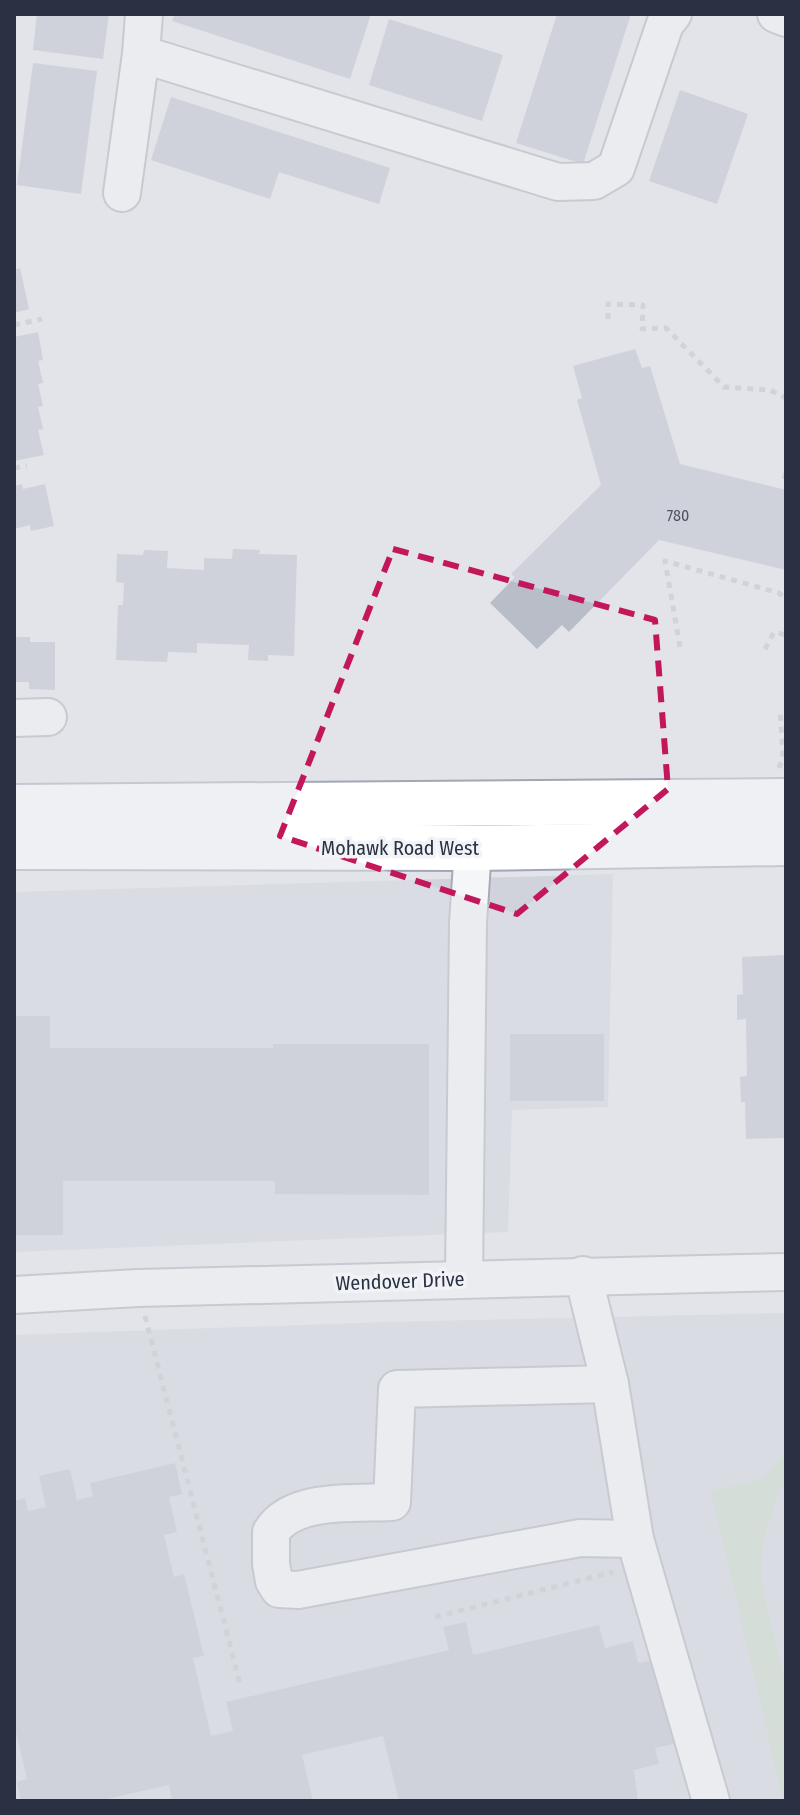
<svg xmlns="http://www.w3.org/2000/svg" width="800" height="1815" font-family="'Fira Sans Condensed',sans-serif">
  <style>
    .built { fill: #d0d3dc }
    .green { fill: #c6d4c3 }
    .building { fill: #b9bdc7 }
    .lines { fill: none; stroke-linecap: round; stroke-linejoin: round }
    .minor-casing { stroke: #a7abb4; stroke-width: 40 }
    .major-casing { stroke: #a1a7b6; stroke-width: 48 }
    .path { stroke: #bcbfc5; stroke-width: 5; stroke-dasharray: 6 6; stroke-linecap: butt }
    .minor { stroke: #f5f6f8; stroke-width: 36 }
    .major { stroke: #fff; stroke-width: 44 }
    .marked { fill: none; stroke: #c2185b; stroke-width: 6; stroke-dasharray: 16 10; stroke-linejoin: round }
    .labels { text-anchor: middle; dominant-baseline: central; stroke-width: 7; stroke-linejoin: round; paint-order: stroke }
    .number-label { font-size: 16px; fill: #4e5463 }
    .street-label { font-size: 20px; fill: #2a3142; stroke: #f2f3f7 }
  </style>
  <rect width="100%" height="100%" fill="#e2e4ea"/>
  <!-- built -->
  <g class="built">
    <path d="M613,874L608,1107L512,1110L508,1232L14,1252V892Z"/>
    <path d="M786,1313V1801H14V1335L387,1322Z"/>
  </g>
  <!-- green -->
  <path class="green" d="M786,1450V1483L780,1490L763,1541L761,1580L786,1686V1801H783L711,1491L764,1479Z"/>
  <!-- building -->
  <g class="building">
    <path d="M37,14H109L103,59L33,50Z"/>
    <path d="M175,14H371L350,79L172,21Z"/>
    <path d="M557,14H631L583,164L516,143Z"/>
    <path d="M389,19L503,55L482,121L369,85Z"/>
    <path d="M33,63L97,71L81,194L17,185Z"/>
    <path d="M680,90L748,114L717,204L649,181Z"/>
    <path d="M171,97L390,168L379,204L279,172L270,199L151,160Z"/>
    <path d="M20,268L29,309L14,313V270Z"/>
    <path d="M38,332L43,360L38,361L43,383L38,384L43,406L38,407L43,429L38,430L44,455L14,461V337Z"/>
    <path d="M635,349L642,368L650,366L680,464L786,490V570L659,540L569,632L562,625L537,649L490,603L515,577L511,574L601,485L577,400L582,398L573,366Z"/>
    <path d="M22,484L23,489L45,484L54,526L31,531L30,525L14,529V486Z"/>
    <path d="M233,549L260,550L259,554L297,555L294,656L268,655V661L248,660L249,645L197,643V653L168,652L167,662L116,660L118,605H123L124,583L116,582L117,554L143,555L144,550L168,551L167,568L204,570V558L232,559Z"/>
    <path d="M14,637H30V642H55V690L29,689V682H14Z"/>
    <path d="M786,955V1138L746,1139L745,1102H741L740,1077L747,1076L746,1019L737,1020V995L743,994L742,957Z"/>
    <path d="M14,1016H50V1048H273V1044H429V1195L275,1194V1181H63V1235H14Z"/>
    <rect x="510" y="1034" width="94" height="67"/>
    <path d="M175,1463L182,1494L169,1497L177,1532L164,1535L174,1577L184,1574L204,1656L193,1658L211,1736L233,1731L226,1702L449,1650L443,1627L466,1622L473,1655L599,1625L605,1648L633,1641L638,1663L654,1660L674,1744L655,1748L659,1764L634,1770L638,1801H399L383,1736L302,1755L313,1801H172L169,1785L98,1801H21L17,1782L27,1779L14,1724V1501L25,1498L28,1511L46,1507L39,1476L70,1469L77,1500L93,1496L90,1483Z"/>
  </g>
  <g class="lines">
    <!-- minor casing -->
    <g class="minor-casing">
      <g id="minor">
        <path d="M776,14L786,18"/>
        <path d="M141,54L558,182L594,181L616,168L665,24L673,14"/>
        <path d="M122,193L141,54L144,14"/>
        <path d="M14,718L48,717"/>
        <path d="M583,1275L610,1384L635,1539L711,1801"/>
        <path d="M464,1279L468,923L473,848"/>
        <path d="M14,1295L138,1288L786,1272"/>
        <path d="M610,1384L397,1389L392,1502C355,1504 293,1497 271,1532V1564L274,1581L279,1589L298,1590L580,1538L635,1539"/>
      </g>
    </g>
    <!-- major casing -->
    <g class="major-casing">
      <g id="major">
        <path d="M14,807L786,801"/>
        <path d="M14,847L473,848L786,843"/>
      </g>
    </g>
    <!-- path -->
    <g class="path">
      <path d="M608,319V304L643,305L642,329L666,328L724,387L770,390L786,398"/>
      <path d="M14,325L42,319"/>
      <path d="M14,468L27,466"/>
      <path d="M784,479L786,473"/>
      <path d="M680,647L665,561L779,593L786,599"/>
      <path d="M765,649L774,632L786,635"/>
      <path d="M779,768L783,757L780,709"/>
      <path d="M145,1316L240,1684"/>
      <path d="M435,1617L613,1572"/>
    </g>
    <!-- minor -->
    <use href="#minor" class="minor"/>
    <!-- major -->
    <use href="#major" class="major"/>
  </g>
  <!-- marked area -->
  <path d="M0 0H800V1815H0ZM393,549L655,620L668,789L517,914L280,836Z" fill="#e2e4ea" fill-opacity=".55" fill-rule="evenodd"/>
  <path class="marked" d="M393,549L655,620L668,789L517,914L280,836Z"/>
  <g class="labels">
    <!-- number labels -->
    <g class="number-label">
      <text x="678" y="515">780</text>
    </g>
    <!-- street labels -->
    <g class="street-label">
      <text x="400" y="848">Mohawk Road West</text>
      <text transform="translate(400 1281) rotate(-2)">Wendover Drive</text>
    </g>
  </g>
  <!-- border -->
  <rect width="800" height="1815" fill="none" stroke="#2a3142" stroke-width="32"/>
</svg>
